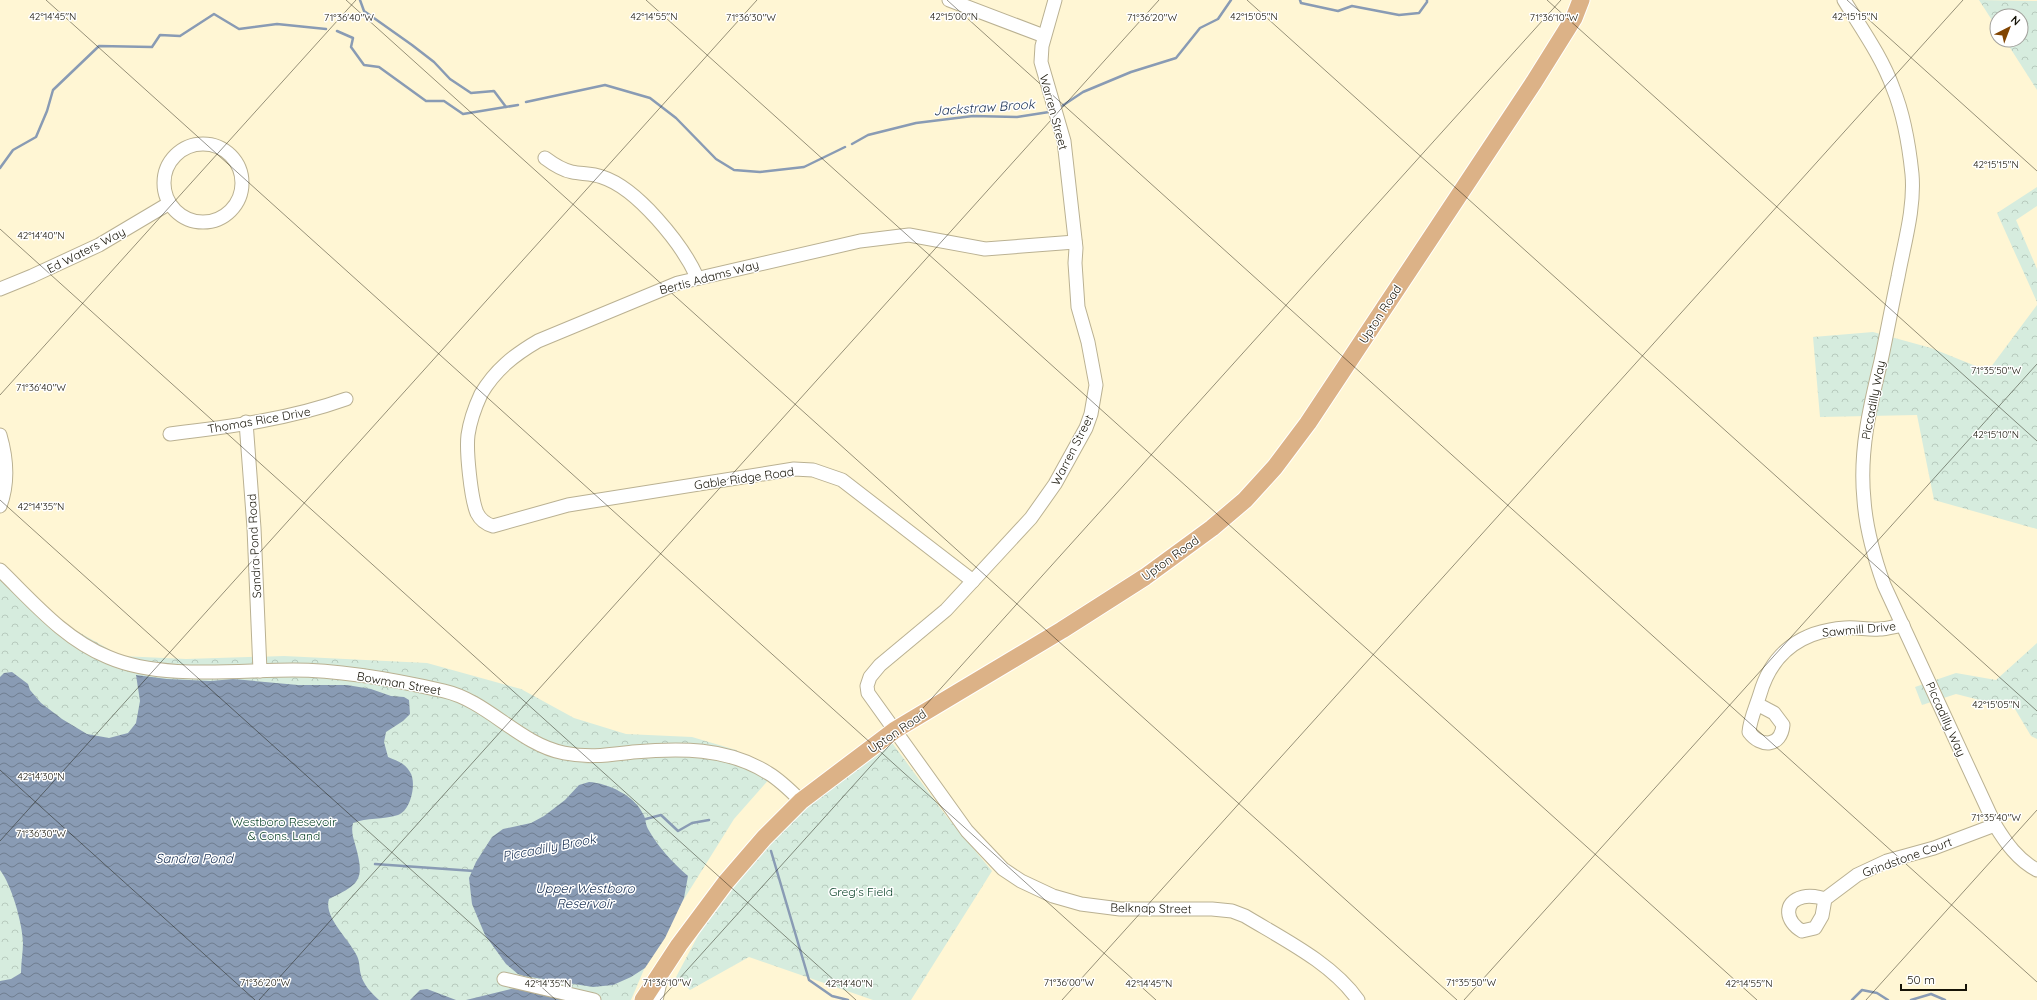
<svg xmlns="http://www.w3.org/2000/svg" width="2037" height="1000" font-family="Quicksand,sans-serif">
  <style>
    .park { fill: url(#park-crowns) }
    .water { fill: url(#water-waves) }
    .lines { fill: none; stroke-linecap: round; stroke-linejoin: round }
    .stream { stroke: #899bb4; stroke-width: 2.5 }
    .minor-casing { stroke: #bab192; stroke-width: 15 }
    .major-casing { stroke: #fff; stroke-width: 19 }
    .minor { stroke: #fff; stroke-width: 13 }
    .major { stroke: #dcb287; stroke-width: 17 }
    .ticks { fill: none; stroke: #161307; stroke-width: 1; stroke-opacity: 0.45 }
    .labels { text-anchor: middle; dominant-baseline: central; stroke-width: 3; stroke-linejoin: round; paint-order: stroke }
    .street-label { font-size: 12px; fill: #161307; stroke: #fff }
    .park-label { font-size: 12px; fill: #0a4329; stroke: #fff }
    .water-label { font-size: 13px; font-style: italic; fill: #142c50; stroke: #fff }
    .ticks-label { font-size: 10px; text-anchor: middle; fill: #161307; stroke: #fff; stroke-width: 3; stroke-linejoin: round; paint-order: stroke }
  </style>
  <defs>
    <pattern id="park-crowns" width="20" height="18" patternUnits="userSpaceOnUse"><rect width="20" height="18" fill="#d6ecde"/><path d="M2 6a3 3 0 1 1 6 0M12 15a3 3 0 1 1 6 0" fill="none" stroke="#b7cabd"/></pattern>
    <pattern id="water-waves" width="16" height="10" patternUnits="userSpaceOnUse"><rect width="16" height="10" fill="#899bb4"/><path d="M0 5q4-4 8 0t8 0" fill="none" stroke="#6f7d90"/></pattern>
  </defs>
  <rect width="100%" height="100%" fill="#fff6d4"/>
  <!-- park -->
  <g class="park">
    <path d="M1979,0L2037,1V90L2005,40H2021V16H1997V28Z"/>
    <path d="M2037,187V206L2016,220L2037,269V302L1997,213Z"/>
    <path d="M2037,305V529L1934,500L1917,415L1820,417L1813,337L1873,332L1931,348L1988,371Z"/>
    <path d="M0,570L34,607L121,656L186,659L284,656L427,663L521,689L574,718L626,734L692,737L736,750L771,777L734,819L679,907L645,967L631,1000H0Z"/>
    <path d="M2037,643V739L2031,736L2015,709L1956,694L1922,705L1915,687L1956,673L1996,680Z"/>
    <path d="M890,740L947,817L992,871L911,1000H873L749,957L690,990L676,977L700,932L774,835L820,794Z"/>
  </g>
  <!-- water -->
  <g class="water">
    <path d="M12,672L28,684L30,690L41,703L62,719L87,734L109,738L128,733L136,723L140,701L136,675L167,679L211,681L233,679L298,685H347L371,689L391,696L404,697L409,700L410,714L403,721L386,732L384,742L388,757C397,761 405,763 410,772C417,782 411,811 398,815C383,820 367,817 353,823C351,831 353,837 355,844C365,879 361,884 329,899C323,917 350,940 357,956C360,962 359,968 361,975C363,984 372,994 379,1000H0V981L11,979L21,973C21,963 23,952 23,942C22,922 12,886 0,870V677L4,673Z"/>
    <path d="M589,782C608,783 635,796 643,814C646,818 645,824 648,829C658,847 672,862 688,876L684,898L665,938L645,968L631,977L613,985L593,987L524,976L518,974L506,964L485,935L472,904L469,878L476,862L492,837L503,829L531,823L544,816L565,800L579,785Z"/>
    <path d="M427,989L456,1000H410L420,990Z"/>
    <path d="M511,989L534,990L586,1000H466Z"/>
  </g>
  <g class="lines">
    <!-- stream -->
    <g class="stream">
      <path d="M360,0L364,11L412,45L434,62L450,79L471,93L494,91L506,107"/>
      <path d="M1300,0L1301,3L1338,11L1352,6L1399,15L1419,13L1427,2V0"/>
      <path d="M337,31L353,38L351,47L364,65L379,67L426,101H444L463,114L518,105"/>
      <path d="M526,102L605,85L650,98L676,118L716,159L734,170L760,172L804,167L845,147"/>
      <path d="M1062,106L1083,92L1131,72L1176,58L1200,28L1218,19L1231,0"/>
      <path d="M852,144L868,135L916,123L973,116L1017,117L1049,112"/>
      <path d="M0,168L13,150L36,137L47,111L53,90L99,46L152,47L160,35L180,36L214,14L239,29L277,24L326,29"/>
      <path d="M642,820L661,815L678,831L692,823L709,820"/>
      <path d="M771,851L809,980L832,996L848,1000"/>
      <path d="M375,864L474,871"/>
      <path d="M1852,1000L1862,990L1877,993L1888,1000"/>
      <path d="M1911,1000L1931,994L1945,1000"/>
    </g>
    <!-- minor casing -->
    <g class="minor-casing">
      <g id="minor">
        <path d="M949,0L1044,36"/>
        <path d="M1055,0L1042,46L1041,62L1064,141L1076,248L1075,263L1078,307L1088,342L1096,385L1091,414L1086,428L1055,484L1031,518L946,610L880,665L870,677L867,686L868,693L967,831L1003,869L1021,881L1053,896L1081,904L1120,909H1212L1232,911L1245,916C1283,939 1332,963 1358,1000"/>
        <path d="M1844,0C1861,28 1882,57 1893,88C1904,115 1909,145 1912,174C1915,208 1904,244 1898,277C1892,305 1887,333 1881,361C1870,406 1859,452 1864,500C1866,529 1874,557 1884,585L1995,825C2006,843 2018,860 2037,870"/>
        <circle cx="203" cy="183" r="39"/>
        <path d="M545,158C553,164 562,170 572,172C582,174 592,173 602,177C637,188 682,244 697,277"/>
        <path d="M0,289L32,276L99,245L168,204"/>
        <path d="M246,422L254,528L260,671"/>
        <path d="M170,434C229,427 290,419 346,399"/>
        <path d="M0,435C7,459 9,482 0,506"/>
        <path d="M0,570C33,602 64,639 108,657C161,680 236,670 293,670C343,670 396,680 444,691C488,701 519,744 564,753C590,758 607,755 633,752C679,748 727,747 768,773C780,780 791,791 801,801"/>
        <path d="M973,581L842,480L813,470L794,469L568,505L493,526C486,524 481,521 477,513C471,499 466,451 468,435C470,421 475,407 481,394C495,370 514,355 538,341L678,283L860,241L909,235L985,249L1075,242"/>
        <path d="M1757,704L1774,713L1783,725C1781,747 1761,748 1749,732C1750,719 1756,707 1760,694C1772,652 1802,631 1845,628C1857,627 1868,630 1879,629C1887,629 1896,626 1903,625"/>
        <path d="M1825,899L1822,916L1815,928L1802,931C1786,922 1782,902 1803,897C1811,895 1818,897 1825,899L1857,875L1887,861L1934,848L1995,825"/>
        <path d="M504,979L594,1000"/>
        <path d="M656,1000L661,978"/>
      </g>
    </g>
    <!-- major casing -->
    <g class="major-casing">
      <path id="major" d="M643,1000L679,945L726,882L764,838L801,801L895,730L1062,630L1145,577L1212,528L1245,500L1275,467L1308,423L1534,82L1574,18L1581,0"/>
    </g>
    <!-- minor -->
    <use href="#minor" class="minor"/>
    <!-- major -->
    <use href="#major" class="major"/>
  </g>
  <!-- ticks -->
  <path class="ticks" d="M46,0L1156,1000M346,0L1457,1000M646,0L1757,1000M947,0L2037,982M1247,0L2037,711M1547,0L2037,441M1847,0L2037,171M0,229L856,1000M0,395L356,0M0,500L556,1000M0,770L255,1000M0,841L757,0M259,1000L1159,0M660,1000L1561,0M1062,1000L1963,0M1464,1000L2037,364M1866,1000L2037,810"/>
  <g class="labels">
    <!-- street labels -->
    <g class="street-label">
      <text transform="translate(1054 112) rotate(75)">Warren Street</text>
      <text transform="translate(86 250) rotate(-27)">Ed Waters Way</text>
      <text transform="translate(709 277) rotate(-15)">Bertis Adams Way</text>
      <text transform="translate(1380 314) rotate(-57)">Upton Road</text>
      <text transform="translate(1873 400) rotate(-79)">Piccadilly Way</text>
      <text transform="translate(259 420) rotate(-10)">Thomas Rice Drive</text>
      <text transform="translate(1072 450) rotate(-63)">Warren Street</text>
      <text transform="translate(744 478) rotate(-8)">Gable Ridge Road</text>
      <text transform="translate(254 546) rotate(-93)">Sandra Pond Road</text>
      <text transform="translate(1170 558) rotate(-36)">Upton Road</text>
      <text transform="translate(1859 629) rotate(-5)">Sawmill Drive</text>
      <text transform="translate(399 683) rotate(10)">Bowman Street</text>
      <text transform="translate(1946 719) rotate(66)">Piccadilly Way</text>
      <text transform="translate(897 731) rotate(-34)">Upton Road</text>
      <text transform="translate(1907 857) rotate(-20)">Grindstone Court</text>
      <text transform="translate(1151 908) rotate(1)">Belknap Street</text>
    </g>
    <!-- park labels -->
    <g class="park-label">
      <text x="284" y="821">Westboro Resevoir<tspan x="284" dy="14">&amp; Cons. Land</tspan></text>
      <text x="861" y="891">Greg's Field</text>
    </g>
    <!-- water labels -->
    <g class="water-label">
      <text transform="translate(984 107) rotate(-4)">Jackstraw Brook</text>
      <text transform="translate(549 847) rotate(-11)">Piccadilly Brook</text>
      <text x="194" y="858">Sandra Pond</text>
      <text x="585" y="888">Upper Westboro<tspan x="585" dy="15">Reservoir</tspan></text>
    </g>
  </g>
  <g class="ticks-label">
    <text x="53" y="20">42°14'45"N</text>
    <text x="1855" y="20">42°15'15"N</text>
    <text x="654" y="20">42°14'55"N</text>
    <text x="954" y="20">42°15'00"N</text>
    <text x="1254" y="20">42°15'05"N</text>
    <text x="349" y="21">71°36'40"W</text>
    <text x="751" y="21">71°36'30"W</text>
    <text x="1152" y="21">71°36'20"W</text>
    <text x="1554" y="21">71°36'10"W</text>
    <text x="1996" y="168">42°15'15"N</text>
    <text x="41" y="239">42°14'40"N</text>
    <text x="1996" y="374">71°35'50"W</text>
    <text x="41" y="391">71°36'40"W</text>
    <text x="1996" y="438">42°15'10"N</text>
    <text x="41" y="510">42°14'35"N</text>
    <text x="1996" y="708">42°15'05"N</text>
    <text x="41" y="780">42°14'30"N</text>
    <text x="1996" y="821">71°35'40"W</text>
    <text x="41" y="837">71°36'30"W</text>
    <text x="265" y="986">71°36'20"W</text>
    <text x="667" y="986">71°36'10"W</text>
    <text x="1069" y="986">71°36'00"W</text>
    <text x="1471" y="986">71°35'50"W</text>
    <text x="548" y="987">42°14'35"N</text>
    <text x="849" y="987">42°14'40"N</text>
    <text x="1149" y="987">42°14'45"N</text>
    <text x="1749" y="987">42°14'55"N</text>
  </g>
  <!-- north arrow -->
  <g transform="translate(2009 28) rotate(42)"><circle r="19" fill="#ffffff" stroke="#a2a19c"/>
  <path d="M0-3L7 15L0 10L-7 15Z" fill="#814401"/>
  <text y="-6" font-size="11" font-weight="bold" text-anchor="middle" fill="#161307">N</text>
  </g>
  <!-- scale -->
  <path d="M1901 984v6h65v-6" fill="none" stroke="#161307" stroke-width="2"/>
  <text x="1907" y="984" font-size="12" fill="#161307" stroke="#ffffff" stroke-width="3" paint-order="stroke">50 m</text>
</svg>
